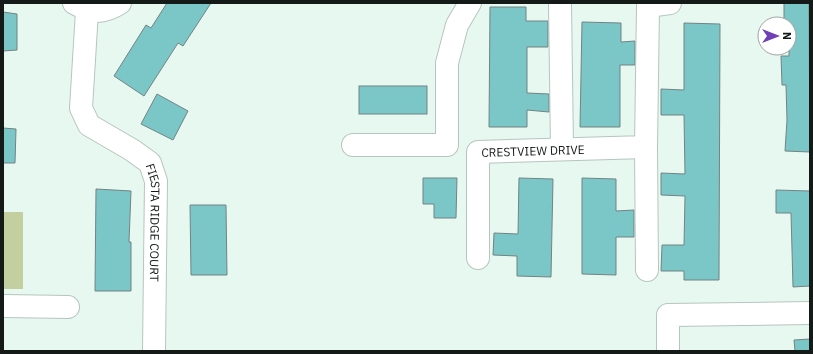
<svg xmlns="http://www.w3.org/2000/svg" width="813" height="354" font-family="'IBM Plex Sans',sans-serif">
  <style>
    .green { fill: #c3cf9e }
    .building { fill: #7bc6c6; stroke: #738383 }
    .lines { fill: none; stroke-linecap: round; stroke-linejoin: round }
    .minor-casing { stroke: #b6c5bf; stroke-width: 24 }
    .minor { stroke: #fff; stroke-width: 22 }
    .labels { text-anchor: middle; dominant-baseline: central; stroke-width: 3.5; stroke-linejoin: round; paint-order: stroke }
    .street-label { font-size: 12px; fill: #141a17; stroke: #fff }
  </style>
  <rect width="100%" height="100%" fill="#e7f8f1"/>
  <!-- green -->
  <rect class="green" x="3" y="212" width="20" height="77"/>
  <!-- building -->
  <g class="building">
    <path d="M167,3H211L183,46L178,43L144,96L114,76L146,25L151,28Z"/>
    <path d="M784,3H809L810,152L785,151L787,120L786,85H782L781,56H789V24H784Z"/>
    <path d="M490,7H526V21H548V47H527V93L549,94V112L527,110V127H489Z"/>
    <path d="M3,12L17,14V50L3,51Z"/>
    <path d="M582,22L621,23V42L635,41V65H620V127H580Z"/>
    <path d="M684,23L720,24L719,280H684V271H661L662,245H684L685,196L661,195V173L685,174L684,115H661V89L684,90Z"/>
    <rect x="359" y="86" width="68" height="28"/>
    <path d="M157,94L188,111L173,140L141,124Z"/>
    <path d="M3,128L16,129L15,163H3Z"/>
    <path d="M423,178H457L456,218H434V204H423Z"/>
    <path d="M519,178L553,179L551,277L517,276V256L493,255L494,233L518,234Z"/>
    <path d="M582,178L616,179V211L634,210V237H616V275L582,274Z"/>
    <path d="M96,189L131,191L129,242H131V291H95Z"/>
    <path d="M776,190L810,191V286L793,287L791,213H776Z"/>
    <path d="M190,205H226L227,275H191Z"/>
    <path d="M810,339V351H795L794,340Z"/>
  </g>
  <g class="lines">
    <!-- minor casing -->
    <g class="minor-casing">
      <g id="minor">
        <path d="M74,3C92,13 103,14 120,3"/>
        <path d="M560,3L562,149"/>
        <path id="s1" d="M87,11L81,108L89,125L132,150L150,163L156,181L154,351"/>
        <path d="M353,145H447V63L457,25L470,3"/>
        <path d="M646,147L647,270"/>
        <path id="s2" d="M478,258V152L646,147L648,6L670,3"/>
        <path d="M3,306L68,307"/>
        <path d="M668,351V315L810,313"/>
      </g>
    </g>
    <!-- minor -->
    <use href="#minor" class="minor"/>
  </g>
  <g class="labels">
    <!-- street labels -->
    <g class="street-label">
      <text stroke="none"><textPath href="#s2" startOffset="161">CRESTVIEW DRIVE</textPath></text>
      <text stroke="none"><textPath href="#s1" startOffset="248">FIESTA RIDGE COURT</textPath></text>
    </g>
  </g>
  <!-- border -->
  <rect width="813" height="354" fill="none" stroke="#141a17" stroke-width="8"/>
  <!-- north arrow -->
  <g transform="translate(777 36) rotate(90)"><circle r="19" fill="#ffffff" stroke="#a1a3a2"/>
  <path d="M0-3L7 15L0 10L-7 15Z" fill="#7140b7"/>
  <text y="-6" font-size="11" font-weight="bold" text-anchor="middle" fill="#141a17">N</text>
  </g>
</svg>
